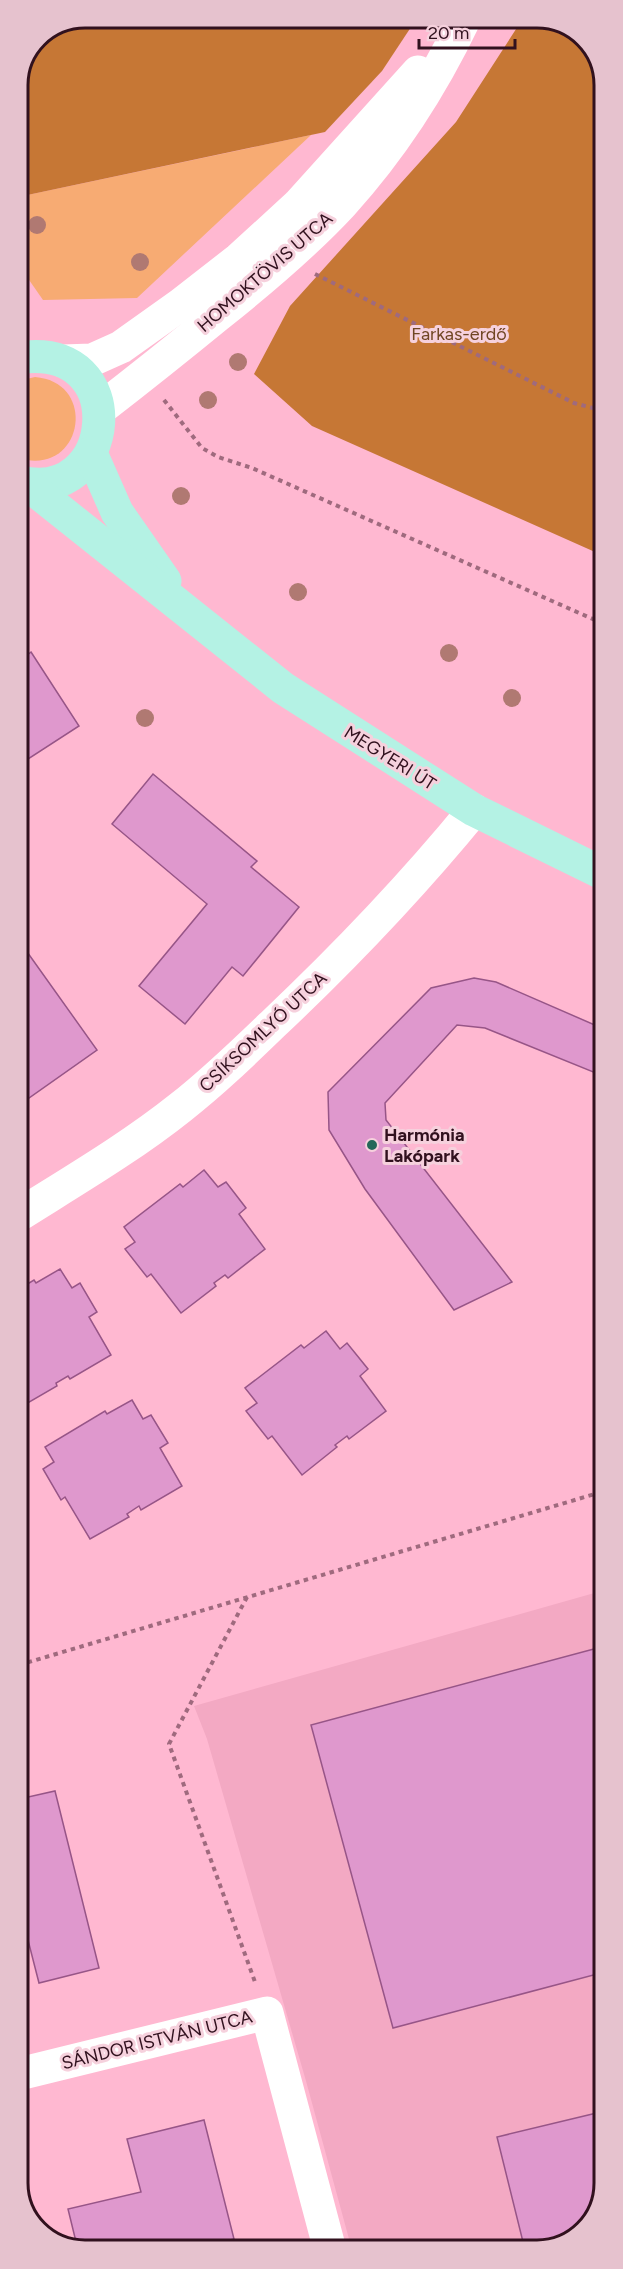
<svg xmlns="http://www.w3.org/2000/svg" width="623" height="2269" font-family="Figtree,sans-serif">
  <style>
    .built { fill: #f3a9c3 }
    .green { fill: #f7ab73 }
    .forest { fill: #c67735 }
    .building { fill: #df98cd; stroke: #975587; stroke-width: 1.5 }
    .lines { fill: none; stroke-linecap: round; stroke-linejoin: round }
    .path { stroke: #9f6a7e; stroke-width: 4; stroke-dasharray: 4.5 4.5; stroke-linecap: butt }
    .minor { stroke: #fff; stroke-width: 33 }
    .major { stroke: #b4f2e4; stroke-width: 33 }
    .tree { fill: #b07972 }
    .poi-dot { fill: #24685a; stroke: #f6d1dd; stroke-width: 2 }
    .labels { text-anchor: middle; dominant-baseline: central; stroke-width: 6; stroke-linejoin: round; paint-order: stroke }
    .street-label { font-size: 18px; fill: #31111e; stroke: #f6d1dd }
    .park-label { font-size: 18px; fill: #704624; stroke: #f6d1dd }
    .poi-label { font-size: 18px; font-weight: bold; fill: #31111e; stroke: #f6d1dd; text-anchor: start }
    .rim { fill: none; stroke: #31111e; stroke-width: 3 }
  </style>
  <rect width="100%" height="100%" fill="#ffb8d1"/>
  <!-- built -->
  <path class="built" d="M605,1590V2184L589,2228L551,2250H352L306,2081L207,1739L194,1706Z"/>
  <!-- green -->
  <g class="green">
    <path d="M311,135L137,298L43,300L18,264V197Z"/>
    <path d="M35,377C99,382 83,478 18,458V381Z"/>
  </g>
  <!-- forest -->
  <g class="forest">
    <path d="M85,18H417L382,71L325,132L18,197V85L38,37Z"/>
    <path d="M498,18L546,19L582,35L604,72V556L312,426L254,374L290,306L456,122L518,26Z"/>
    <path d="M604,653V754L594,721L595,666Z"/>
  </g>
  <!-- building -->
  <g class="building">
    <path d="M31,652L79,726L25,761L18,751V656L21,660Z"/>
    <path d="M153,774L257,861L251,867L299,907L243,976L232,967L185,1024L139,986L207,904L112,824Z"/>
    <path d="M25,949L97,1050L19,1105V954Z"/>
    <path d="M474,978L496,982L604,1029V1079L601,1075L485,1028L457,1025L385,1103L386,1120L512,1282L454,1310L365,1189L329,1130L328,1092L431,988Z"/>
    <path d="M204,1170L218,1187L226,1182L246,1208L239,1214L265,1249L228,1278L225,1275L214,1283L216,1286L181,1313L151,1274L147,1277L125,1249L135,1242L124,1227L180,1184L183,1187Z"/>
    <path d="M60,1269L72,1288L80,1283L97,1312L89,1317L111,1355L70,1379L68,1376L56,1383L57,1386L19,1408V1289L34,1280L36,1283Z"/>
    <path d="M326,1331L340,1349L347,1343L368,1369L360,1376L386,1411L349,1439L347,1436L335,1445L337,1447L302,1475L272,1436L268,1439L246,1411L257,1403L245,1388L301,1345L304,1348Z"/>
    <path d="M132,1400L143,1419L151,1415L168,1443L160,1448L182,1486L141,1510L139,1506L127,1514L129,1517L90,1539L65,1497L61,1500L43,1469L54,1462L45,1447L105,1411L107,1414Z"/>
    <path d="M605,1646V1972L393,2028L311,1725Z"/>
    <path d="M55,1791L99,1968L39,1983L19,1905V1799Z"/>
    <path d="M605,2111V2184L589,2228L551,2250H525L497,2137Z"/>
    <path d="M204,2120L234,2239L189,2251L78,2250L68,2209L141,2192L127,2139Z"/>
  </g>
  <g class="lines">
    <!-- path -->
    <g class="path">
      <path d="M530,19L584,38"/>
      <path d="M315,274L574,403L604,411"/>
      <path d="M164,400L202,448L218,457L252,468L604,624"/>
      <path d="M247,1597L169,1744L255,1982"/>
      <path d="M19,1665L605,1491"/>
    </g>
    <!-- minor -->
    <g class="minor">
      <path d="M63,361L92,360L121,347L180,305L239,259L298,205L418,72"/>
      <path d="M99,410C139,379 178,348 217,316C261,281 304,245 342,204C392,149 433,85 465,18"/>
      <path d="M19,1215C73,1181 131,1147 181,1107C213,1082 243,1053 272,1025C344,957 411,887 474,810"/>
      <path d="M19,2074L267,2013L330,2250"/>
    </g>
    <!-- major -->
    <g class="major">
      <path d="M18,358C135,340 116,509 18,481"/>
      <path d="M91,453L117,512L165,581"/>
      <path d="M27,484L283,688L474,810L604,874"/>
    </g>
  </g>
  <!-- trees -->
  <g class="tree">
    <circle cx="37" cy="225" r="9"/>
    <circle cx="140" cy="262" r="9"/>
    <circle cx="238" cy="362" r="9"/>
    <circle cx="208" cy="400" r="9"/>
    <circle cx="181" cy="496" r="9"/>
    <circle cx="298" cy="592" r="9"/>
    <circle cx="449" cy="653" r="9"/>
    <circle cx="512" cy="698" r="9"/>
    <circle cx="145" cy="718" r="9"/>
  </g>
  <!-- markers -->
  <circle class="poi-dot" cx="372" cy="1145" r="6"/>
  <g class="labels">
    <!-- street labels -->
    <g class="street-label">
      <text transform="translate(265 272) rotate(-41)">HOMOKTÖVIS UTCA</text>
      <text transform="translate(390 758) rotate(32)">MEGYERI ÚT</text>
      <text transform="translate(263 1032) rotate(-43)">CSÍKSOMLYÓ UTCA</text>
      <text transform="translate(157 2040) rotate(-14)">SÁNDOR ISTVÁN UTCA</text>
    </g>
    <!-- park labels -->
    <g class="park-label">
      <text x="459" y="334">Farkas-erdő</text>
    </g>
    <!-- poi labels -->
    <g class="poi-label">
      <text x="384" y="1135">Harmónia<tspan x="384" dy="21">Lakópark</tspan></text>
    </g>
  </g>
  <!-- crop -->
  <path d="M0 0H623V2269H0ZM85 28H537A57 57 0 0 1 594 85V2183A57 57 0 0 1 537 2240H85A57 57 0 0 1 28 2183V85A57 57 0 0 1 85 28Z" fill="#e6c2ce" fill-rule="evenodd"/>
  <path class="rim" d="M85 28H537A57 57 0 0 1 594 85V2183A57 57 0 0 1 537 2240H85A57 57 0 0 1 28 2183V85A57 57 0 0 1 85 28Z"/>
  <!-- scale -->
  <path d="M419 39v9h96v-9" fill="none" stroke="#31111e" stroke-width="3"/>
  <text x="428" y="39" font-size="18" fill="#31111e" stroke="#f6d1dd" stroke-width="4.5" paint-order="stroke">20 m</text>
</svg>
